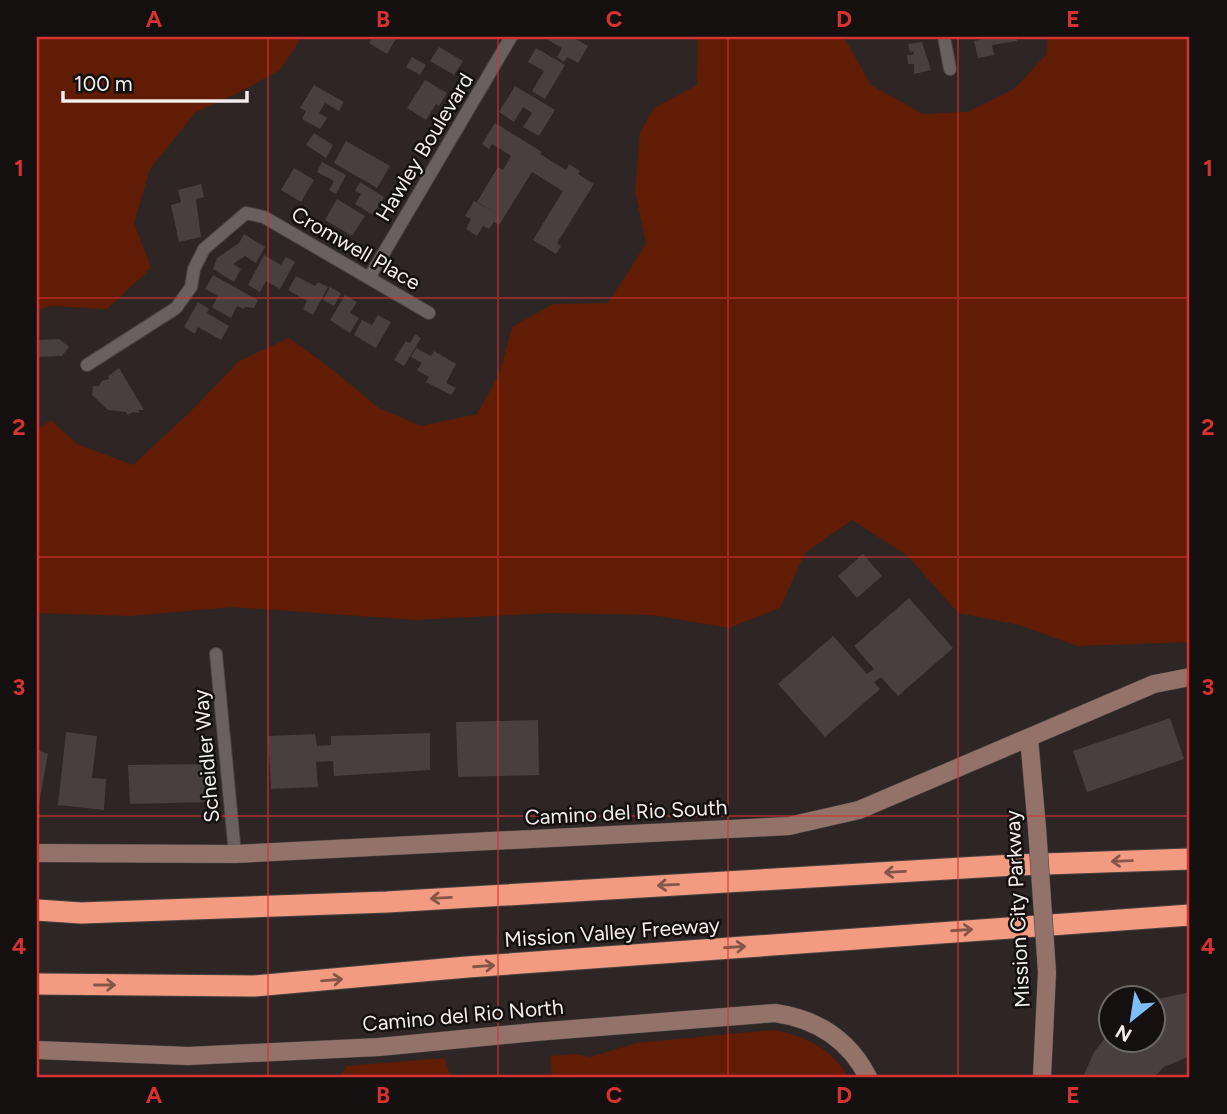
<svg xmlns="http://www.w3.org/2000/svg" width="1227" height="1114" font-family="Figtree,sans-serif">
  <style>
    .green { fill: #611c05 }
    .building { fill: #47403e }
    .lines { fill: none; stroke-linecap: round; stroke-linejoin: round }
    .street-casing { stroke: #4a4443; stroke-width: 14 }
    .secondary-casing { stroke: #4a4443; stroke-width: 19 }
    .highway-casing { stroke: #4a4443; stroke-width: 23 }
    .street { stroke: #69615f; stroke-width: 12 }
    .secondary { stroke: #927269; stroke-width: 18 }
    .highway { stroke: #f39b81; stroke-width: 21 }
    .secondary-bridge-casing { stroke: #4a4443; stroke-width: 19; stroke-linecap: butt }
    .secondary-bridge { stroke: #927269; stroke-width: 18 }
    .oneway { stroke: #835648 }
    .grid { fill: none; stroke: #d73232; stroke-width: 2; stroke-opacity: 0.55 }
    .labels { text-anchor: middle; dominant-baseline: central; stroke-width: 5; stroke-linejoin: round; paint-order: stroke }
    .street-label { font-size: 21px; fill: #f2edec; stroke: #13100f }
    .neatline { fill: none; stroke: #d73232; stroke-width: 2.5 }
    .grid-label { font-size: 23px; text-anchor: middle; font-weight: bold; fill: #d73232 }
  </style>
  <rect width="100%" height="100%" fill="#2d2624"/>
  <!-- green -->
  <g class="green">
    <path d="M37,37H302L280,70L240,92L196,112L150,169L134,223L151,268L107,309L52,306L37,310Z"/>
    <path d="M698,37H844L871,85L923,114L967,112L1014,89L1046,55L1048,37H1190V642L1077,646L1019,625L958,613L908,556L852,520L805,553L780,608L729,628L652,615L550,613L416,620L233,607L131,616L37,613V430L51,420L77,444L133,465L192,410L239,361L289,338L328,366L379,408L421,426L477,414L499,375L512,327L553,304L608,303L646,244L635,191L640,132L654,108L697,85Z"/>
    <path d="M773,1030C804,1035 832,1049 849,1077H552L550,1056L574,1054L591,1057L636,1043Z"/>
    <path d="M445,1058L450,1077H340L347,1066Z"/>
  </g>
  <!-- building -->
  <g class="building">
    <path d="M373,37H397L387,54L369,43Z"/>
    <path d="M543,37H572L588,46L578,63L567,57L564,62L557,57L562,48Z"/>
    <path d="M983,37H1016L1017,41L992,45L994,55L978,58L974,41L983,39Z"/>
    <path d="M922,42L931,70L914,74V64H908L907,55H913L914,51L910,52L908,44Z"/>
    <path d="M439,47L463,61L454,75L430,61Z"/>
    <path d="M536,48L565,65L545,99L532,91L544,71L528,62Z"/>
    <path d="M412,57L426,65L420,75L406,67Z"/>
    <path d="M425,80L447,93L439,106L436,104L426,120L407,108Z"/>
    <path d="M314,85L344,102L339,111L325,103L319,113L327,118L320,129L302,119L306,111L300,108Z"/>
    <path d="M515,86L555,110L539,136L523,127L532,113L523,107L514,122L499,112Z"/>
    <path d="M495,123L542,152L540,154L566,170L569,164L580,171L578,174L594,184L557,243L561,246L556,254L533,240L563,191L532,172L499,225L494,222L489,229L483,226L477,236L466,229L471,219L465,216L474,201L498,214L477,202L498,167L503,170L511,156L492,144L489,149L482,144Z"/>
    <path d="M314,133L333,145L326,158L306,145Z"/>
    <path d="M346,141L390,166L377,188L334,163Z"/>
    <path d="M322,162L346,175L336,194L329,190L334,181L317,172Z"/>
    <path d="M294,168L314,180L301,202L281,190Z"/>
    <path d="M360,182L384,197L373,215L355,204L361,194L355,191Z"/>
    <path d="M201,184L204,197L196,199L201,237L179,242L171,205L181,202L178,190Z"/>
    <path d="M337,199L365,216L352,236L325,220Z"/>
    <path d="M244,234L265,247L256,263L245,256L233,264L241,269L234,282L213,269L217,258L239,243Z"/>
    <path d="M264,255L281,265L286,257L295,262L280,289L266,281L260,292L248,285Z"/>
    <path d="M213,275L258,300L254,308L245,307L244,309L237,306L231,318L212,307L218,296L205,289Z"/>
    <path d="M296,276L315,286L318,282L328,287L313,315L303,309L307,301L288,290Z"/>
    <path d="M330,287L341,293L334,306L323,300Z"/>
    <path d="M345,295L357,302L350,313L359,318L350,333L330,320Z"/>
    <path d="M198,302L209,309L207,313L229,326L221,340L198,327L195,334L184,327Z"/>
    <path d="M378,315L391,322L376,348L354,335L362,320L372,325Z"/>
    <path d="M415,334L421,338L404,366L394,360L406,341L410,343Z"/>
    <path d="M59,339L69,347L62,356L37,357V340Z"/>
    <path d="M416,348L431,356L434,351L456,364L446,383L456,388L451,395L426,382L429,377L417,370L422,363L411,357Z"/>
    <path d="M119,368L144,410H139V413L133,412L128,415L126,412L108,410L92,395L93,386H99L102,381L109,379L108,376Z"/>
    <path d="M863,554L882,576L857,598L838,576Z"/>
    <path d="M909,598L953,648L898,696L881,677L874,682L880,689L825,737L778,684L833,636L867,674L874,669L854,646Z"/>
    <path d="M1170,718L1184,759L1087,792L1073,751Z"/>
    <path d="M538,720L539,775L458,777L456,722Z"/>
    <path d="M66,732L97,736L92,778L106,779L104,810L58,805Z"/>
    <path d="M430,733V770L334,776L333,761L316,762L318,787L271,789L268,736L315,734L317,746L331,745V736Z"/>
    <path d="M37,750L48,754L38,809H37Z"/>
    <path d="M206,764L209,802L130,804L128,765Z"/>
    <path d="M1190,992V1056L1164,1067L1154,1077H1083L1094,1052L1112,1029V1040H1154V1000Z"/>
  </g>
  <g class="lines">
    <!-- street casing -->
    <g class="street-casing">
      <g id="street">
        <path d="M944,37L950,69"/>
        <path d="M369,278L511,37"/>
        <path d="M87,365L176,308L191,287L194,269L204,249L246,213L264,217L429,313"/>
        <path d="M216,654L235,854"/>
      </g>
    </g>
    <!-- secondary casing -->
    <g class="secondary-casing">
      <g id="secondary">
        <path d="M1029,738L1037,828"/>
        <path d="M37,853L235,854L789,826L859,810L1154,684L1190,677"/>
        <path d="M37,1050L188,1056L379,1047L535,1032L775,1013C817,1019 849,1040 868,1077"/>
        <path d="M1042,1077L1047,972"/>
      </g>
    </g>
    <!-- highway casing -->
    <g class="highway-casing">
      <g id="highway">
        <path d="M37,910L81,913L387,902L1014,865L1190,859"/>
        <path d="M37,984L254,986L467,967L1190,915"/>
      </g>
    </g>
    <!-- street -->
    <use href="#street" class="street"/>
    <!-- secondary -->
    <use href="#secondary" class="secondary"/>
    <!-- highway -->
    <use href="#highway" class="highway"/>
    <!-- secondary-bridge casing -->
    <g class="secondary-bridge-casing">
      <path id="secondary-bridge" d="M1037,828L1047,972"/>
    </g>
    <!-- secondary-bridge -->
    <use href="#secondary-bridge" class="secondary-bridge"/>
  </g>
  <!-- one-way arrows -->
  <defs><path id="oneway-shaft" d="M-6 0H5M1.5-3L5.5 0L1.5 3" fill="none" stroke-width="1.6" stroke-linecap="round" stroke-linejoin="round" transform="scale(1.75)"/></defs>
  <g class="oneway">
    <use href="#oneway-shaft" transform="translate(1122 861) rotate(178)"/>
    <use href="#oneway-shaft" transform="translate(895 872) rotate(177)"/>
    <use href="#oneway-shaft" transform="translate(668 885) rotate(177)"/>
    <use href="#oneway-shaft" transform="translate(441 898) rotate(177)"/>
    <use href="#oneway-shaft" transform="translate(962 930) rotate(-4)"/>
    <use href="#oneway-shaft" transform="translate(735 947) rotate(-4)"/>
    <use href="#oneway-shaft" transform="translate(484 966) rotate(-4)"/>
    <use href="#oneway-shaft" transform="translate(332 980) rotate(-5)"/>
    <use href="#oneway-shaft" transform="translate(105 985)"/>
  </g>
  <!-- grid -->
  <path class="grid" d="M268,37V1077M498,37V1077M728,37V1077M958,37V1077M37,298H1190M37,557H1190M37,816H1190"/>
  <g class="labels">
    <!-- street labels -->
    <g class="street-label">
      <text transform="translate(424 147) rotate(-59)">Hawley Boulevard</text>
      <text transform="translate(356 248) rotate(30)">Cromwell Place</text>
      <text transform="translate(206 756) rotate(-95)">Scheidler Way</text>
      <text transform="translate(626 812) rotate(-3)">Camino del Rio South</text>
      <text transform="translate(1017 909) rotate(-93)">Mission City Parkway</text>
      <text transform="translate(612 932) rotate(-4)">Mission Valley Freeway</text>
      <text transform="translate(463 1015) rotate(-5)">Camino del Rio North</text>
    </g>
  </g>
  <!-- border -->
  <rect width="1227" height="1114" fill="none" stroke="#13100f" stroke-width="77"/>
  <!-- north arrow -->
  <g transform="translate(1132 1019) rotate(210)"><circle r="33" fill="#13100f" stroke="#6c6867" stroke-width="2"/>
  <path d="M0-5L12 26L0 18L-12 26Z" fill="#7dbef9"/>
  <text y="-10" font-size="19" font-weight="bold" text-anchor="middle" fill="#f2edec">N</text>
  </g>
  <!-- scale -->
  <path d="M63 91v10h184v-10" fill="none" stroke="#f2edec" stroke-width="3.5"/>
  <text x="74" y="91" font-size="21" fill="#f2edec" stroke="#13100f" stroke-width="5" paint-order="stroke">100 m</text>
  <rect x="38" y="38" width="1150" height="1038" class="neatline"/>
  <g class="grid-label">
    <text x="154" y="27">A</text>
    <text x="383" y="27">B</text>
    <text x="614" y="27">C</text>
    <text x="844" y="27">D</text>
    <text x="1073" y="27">E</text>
    <text x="19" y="176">1</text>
    <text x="1208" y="176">1</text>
    <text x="19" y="435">2</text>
    <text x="1208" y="435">2</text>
    <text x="19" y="695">3</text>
    <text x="1208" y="695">3</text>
    <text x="19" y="954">4</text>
    <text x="1208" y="954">4</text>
    <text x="154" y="1103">A</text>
    <text x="383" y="1103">B</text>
    <text x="614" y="1103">C</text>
    <text x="844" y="1103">D</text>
    <text x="1073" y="1103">E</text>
  </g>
</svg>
